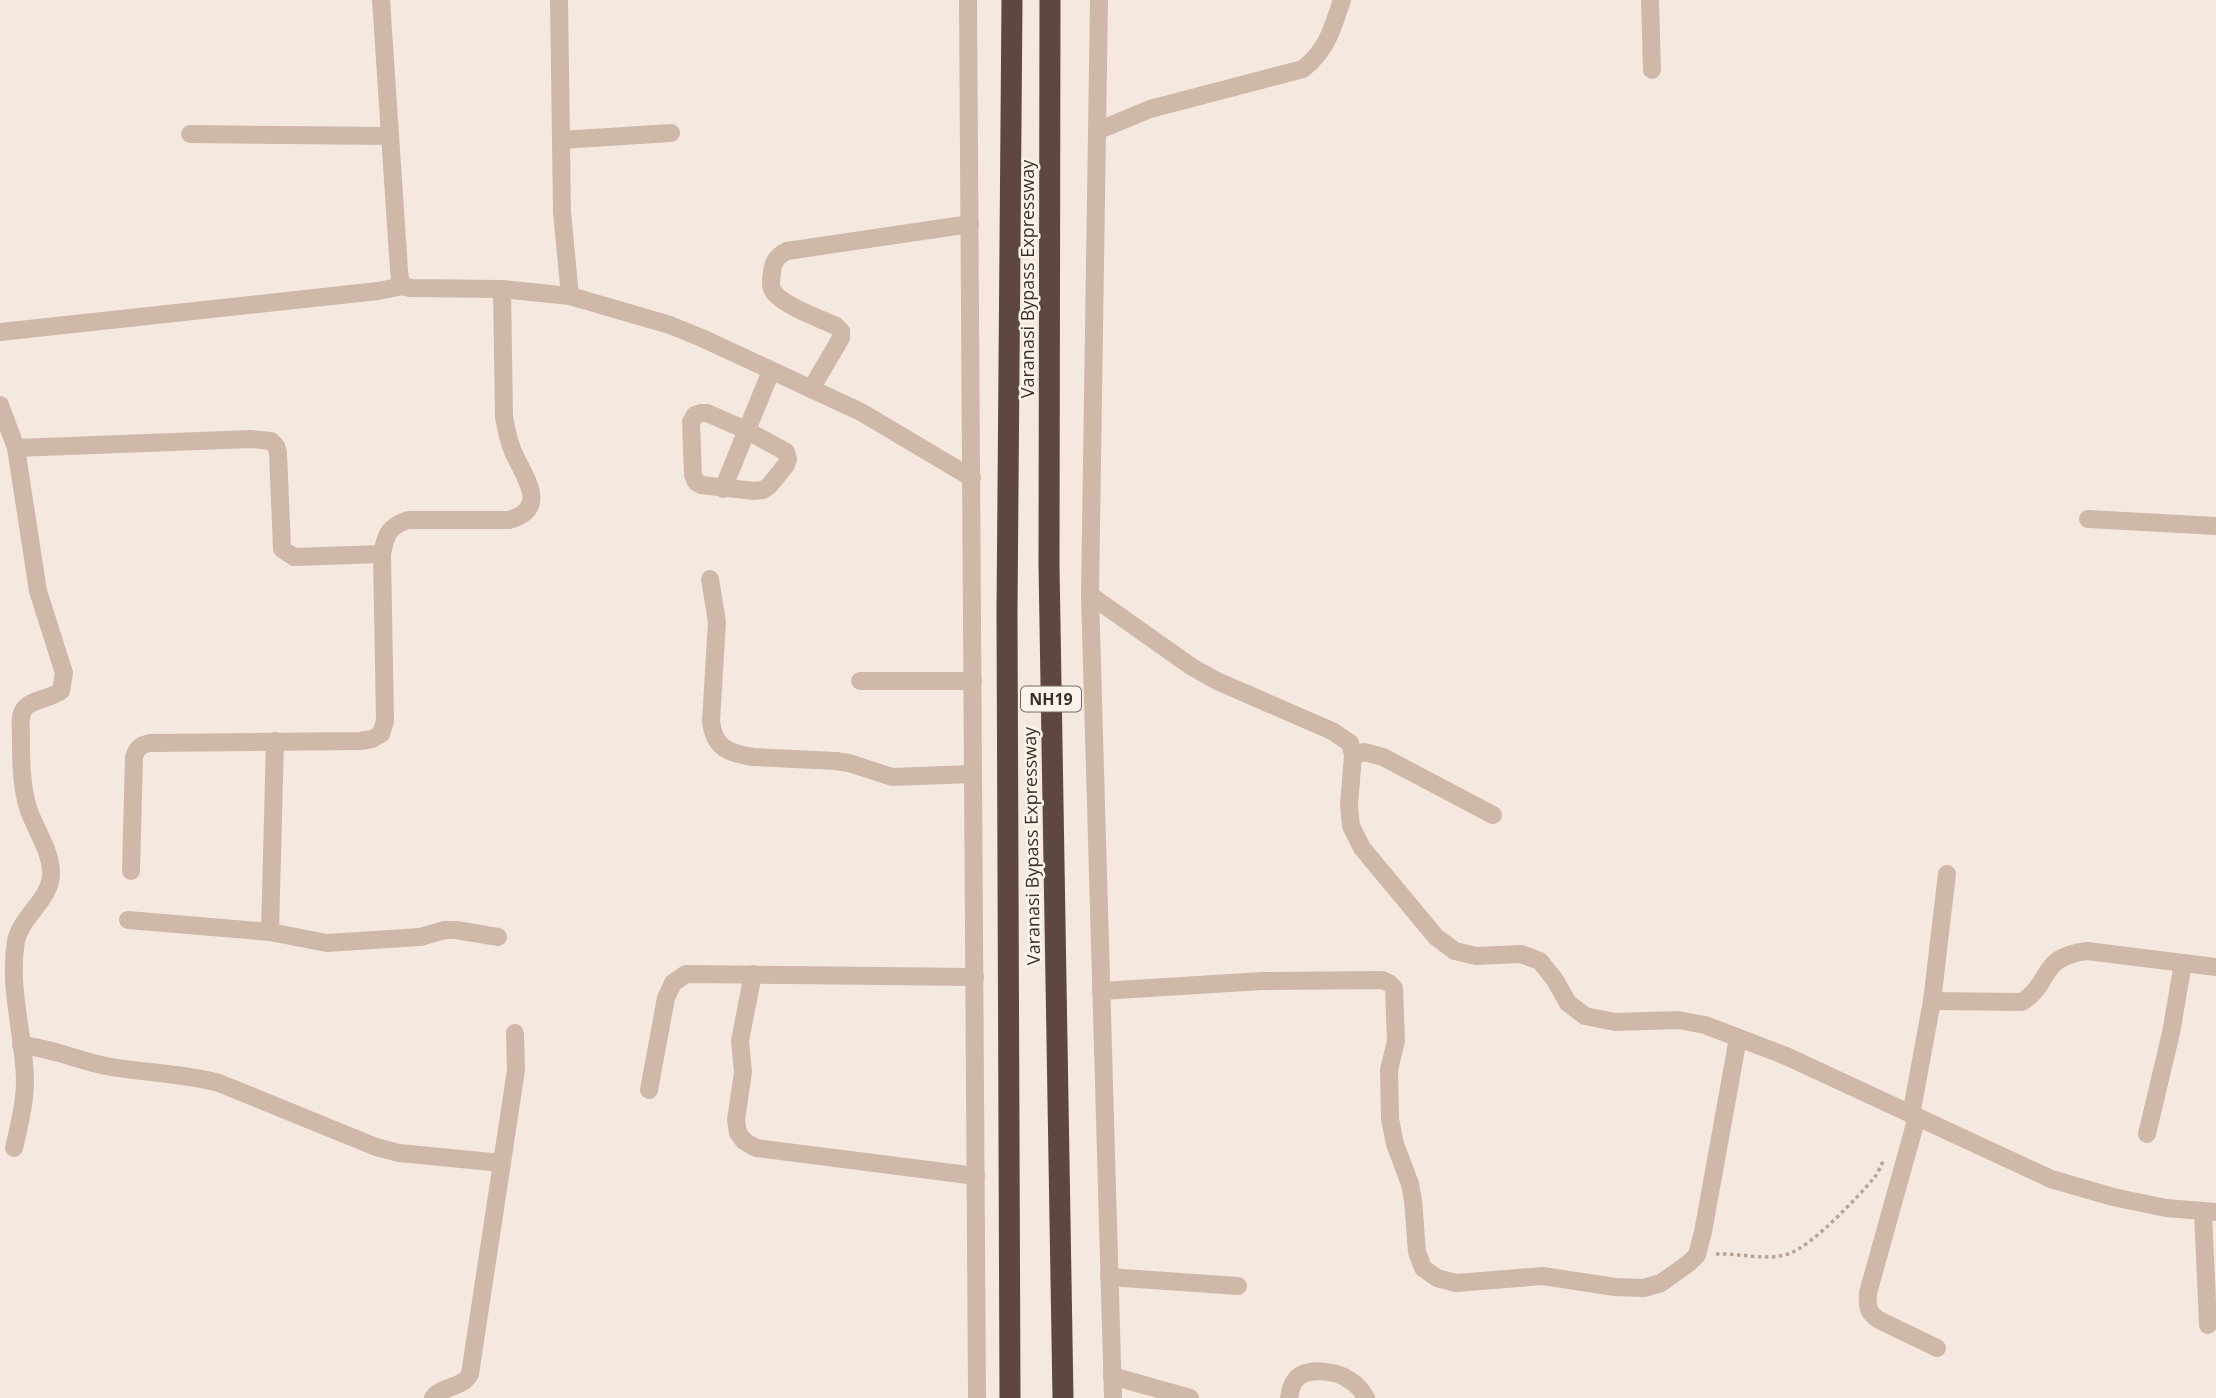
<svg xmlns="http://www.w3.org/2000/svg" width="2216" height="1398" font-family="'Open Sans',sans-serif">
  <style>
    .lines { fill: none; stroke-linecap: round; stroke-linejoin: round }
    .path { stroke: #bca293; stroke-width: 3.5; stroke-dasharray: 3.5 3.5; stroke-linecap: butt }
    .minor { stroke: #d0b8a9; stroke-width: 18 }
    .highway { stroke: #5e473f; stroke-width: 21 }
    .labels { text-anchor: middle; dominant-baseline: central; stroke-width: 5; stroke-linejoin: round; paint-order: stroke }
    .shield { fill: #fcf4ec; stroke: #766964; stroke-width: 2 }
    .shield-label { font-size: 16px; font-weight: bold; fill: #3c2e29 }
    .street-label { font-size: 18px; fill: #3c2e29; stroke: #fcf4ec }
  </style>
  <rect width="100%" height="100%" fill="#f5e9df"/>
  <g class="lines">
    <!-- path -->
    <path class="path" d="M1716,1254C1739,1253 1765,1261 1788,1254C1811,1247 1857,1198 1874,1178C1878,1173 1881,1166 1884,1159"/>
    <!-- minor -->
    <g class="minor">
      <path d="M381,0L399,270L400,279L403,286L410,288L502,289L570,296L670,325L704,339L861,412L972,478"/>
      <path d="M559,0L562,212L570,296"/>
      <path d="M968,0L977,1398"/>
      <path d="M1099,0L1090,595L1113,1398"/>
      <path d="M1650,0L1652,70"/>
      <path d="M1097,131L1150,109L1303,69C1328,49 1332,29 1342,0"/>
      <path d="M190,134L390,136"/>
      <path d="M561,140L671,133"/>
      <path d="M0,332L378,291L403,286"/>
      <path d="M811,389L841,338V331L836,326C821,319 778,304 772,289C770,284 771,279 772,273C773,261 777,256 787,251L970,224"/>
      <path d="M0,405L16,448L38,591L64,673L61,691C51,698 36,699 27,706C18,713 21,727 21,737C21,761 21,787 29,811C36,830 50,850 51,871C53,898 21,916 16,941C8,987 24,1034 25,1080C25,1103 19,1126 14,1148"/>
      <path d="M701,413H707L746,430L786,452L788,459L786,465L769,486L763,490L754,491L701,485L696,482L693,475L691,422L695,415Z"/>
      <path d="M16,448L251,439L271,441L276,446L278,453L282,549L294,557L382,554"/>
      <path d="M723,489L771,371"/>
      <path d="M2088,519L2216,526"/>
      <path d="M710,579L717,622L711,721C714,748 728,753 753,757L836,761L849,763L892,777L973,774"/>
      <path d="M1090,595L1192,667L1217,681L1332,731L1350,743L1353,755L1349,805L1351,826L1362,848L1436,937L1455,951L1476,956L1521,954L1540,961L1555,980L1568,1003L1585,1016L1615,1022L1678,1020L1705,1025L1786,1056L2051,1179L2113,1197L2166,1208L2216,1212"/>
      <path d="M860,681H973"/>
      <path d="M1353,755L1364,752L1383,757L1493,815"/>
      <path d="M131,871L134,757C137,748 140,745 150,743L360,741L372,739L381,734L385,721L382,554C386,534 388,527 408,520H509C552,508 522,475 512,449C508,439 506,428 504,417L502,289"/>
      <path d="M128,920L270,932L327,943L420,937L445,930H456L498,937"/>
      <path d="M270,932L275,741"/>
      <path d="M753,974L740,1041L743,1072L736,1120L738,1133L744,1141L756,1148L976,1176"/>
      <path d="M1101,991L1262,981L1382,980L1389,983L1394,988L1396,1041L1389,1070L1390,1119L1395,1144L1410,1184L1413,1200L1417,1252L1423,1268L1437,1278L1456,1283L1543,1276L1615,1287L1644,1288L1661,1283L1689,1263L1697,1255L1703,1232L1738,1038"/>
      <path d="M1932,1001L2022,1002C2053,982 2038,957 2087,951L2216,967"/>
      <path d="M21,1045C51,1048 77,1060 106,1066C143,1073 182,1073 219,1083L376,1147L399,1153L502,1163"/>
      <path d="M649,1090L666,998L673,983L686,974L975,977"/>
      <path d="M1911,1115L1932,1001L1947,874"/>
      <path d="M1917,1117L1868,1293C1867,1307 1868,1313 1879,1320L1937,1348"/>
      <path d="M2147,1134L2171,1033L2183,963"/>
      <path d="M2203,1212L2208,1325"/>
      <path d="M1109,1277L1238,1286"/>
      <path d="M1112,1376L1190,1398"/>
      <path d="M433,1398C442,1385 462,1389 470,1374L516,1070L515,1033"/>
      <path d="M1289,1398C1290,1393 1291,1386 1294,1382C1304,1365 1338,1371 1351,1381C1358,1385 1362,1391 1366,1398"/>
    </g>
    <!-- highway -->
    <g class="highway">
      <path d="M1050,0L1049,565L1063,1398"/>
      <path d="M1010,1398L1007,612L1012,0"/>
    </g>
  </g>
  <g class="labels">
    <!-- shield labels -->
    <rect class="shield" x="1021" y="686.5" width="60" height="25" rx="5"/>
    <g class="shield-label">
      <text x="1051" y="699">NH19</text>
    </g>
    <!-- street labels -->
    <g class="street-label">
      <text transform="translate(1027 279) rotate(-90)">Varanasi Bypass Expressway</text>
      <text transform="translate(1031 846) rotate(-91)">Varanasi Bypass Expressway</text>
    </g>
  </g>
</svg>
